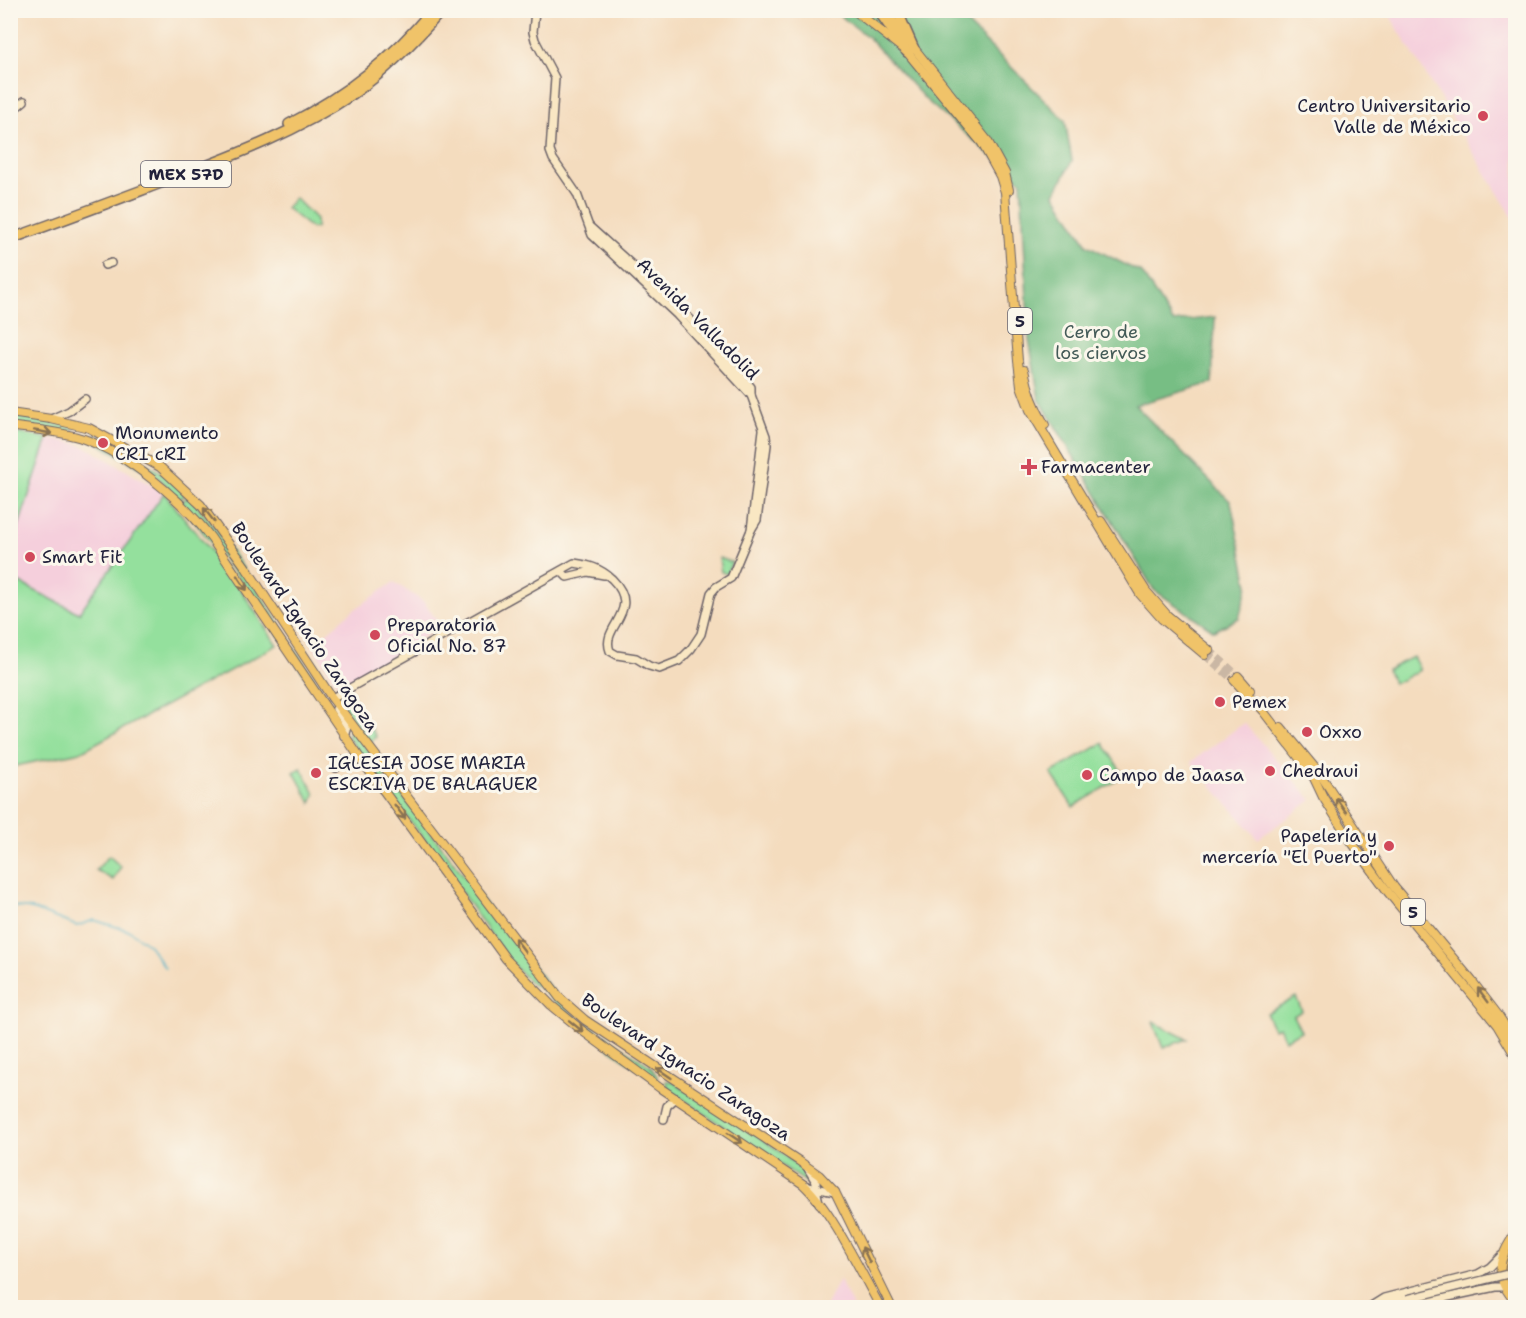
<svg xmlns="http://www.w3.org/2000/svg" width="1526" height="1318" font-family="'Shantell Sans',sans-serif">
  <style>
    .built { fill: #f5cfdc }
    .green { fill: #94e09d; stroke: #5b816c; stroke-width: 1.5 }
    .forest { fill: #77be84; stroke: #4c7060; stroke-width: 1.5 }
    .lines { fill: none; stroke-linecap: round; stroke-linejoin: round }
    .stream { stroke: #45aec4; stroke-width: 1.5 }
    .primary-tunnel { stroke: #cab7a4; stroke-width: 8; stroke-dasharray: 8 4; stroke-linecap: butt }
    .secondary-casing { stroke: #6c6369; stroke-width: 10 }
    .primary-casing { stroke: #6c6369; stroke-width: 10 }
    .highway-casing { stroke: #6c6369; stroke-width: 12 }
    .secondary { stroke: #f9e7c3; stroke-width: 7 }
    .primary { stroke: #f0c369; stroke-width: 8 }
    .highway { stroke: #f0c369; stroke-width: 9 }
    .secondary-bridge-casing { stroke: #6c6369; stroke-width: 10; stroke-linecap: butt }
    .secondary-bridge { stroke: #f9e7c3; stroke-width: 7 }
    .oneway { stroke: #897252 }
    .poi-dot { fill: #d1495b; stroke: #fbf7ec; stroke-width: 2 }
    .labels { text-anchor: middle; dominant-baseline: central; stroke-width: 6; stroke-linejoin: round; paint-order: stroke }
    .shield { fill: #fbf7ec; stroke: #636270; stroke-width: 1.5 }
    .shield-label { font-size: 16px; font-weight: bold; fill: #22223b }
    .poi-label { font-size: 18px; fill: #22223b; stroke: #fbf7ec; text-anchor: start }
    .street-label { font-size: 18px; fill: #22223b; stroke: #fbf7ec }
    .park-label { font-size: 18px; fill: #445b58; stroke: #fbf7ec }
  </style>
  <rect width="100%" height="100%" fill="#fbf7ec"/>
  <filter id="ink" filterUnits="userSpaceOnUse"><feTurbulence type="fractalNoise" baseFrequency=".0167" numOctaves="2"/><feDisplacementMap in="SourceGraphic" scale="12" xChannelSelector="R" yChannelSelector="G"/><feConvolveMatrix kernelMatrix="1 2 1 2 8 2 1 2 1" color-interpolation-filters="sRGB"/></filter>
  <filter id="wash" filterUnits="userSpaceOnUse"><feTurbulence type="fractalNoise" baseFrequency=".008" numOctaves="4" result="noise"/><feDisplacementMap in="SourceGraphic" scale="24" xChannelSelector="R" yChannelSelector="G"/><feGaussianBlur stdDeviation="1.35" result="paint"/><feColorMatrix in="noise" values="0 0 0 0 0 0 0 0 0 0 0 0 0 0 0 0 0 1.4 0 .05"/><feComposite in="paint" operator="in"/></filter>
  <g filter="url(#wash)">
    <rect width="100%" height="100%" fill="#f4dcbe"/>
    <!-- built -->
    <g class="built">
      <path d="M1387,11H1515V221Z"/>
      <path d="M48,438L74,443L88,448L164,493L79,613L11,578V549Z"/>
      <path d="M394,582L424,602L440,625L402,652L339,687L312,645L351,612Z"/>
      <path d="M1244,723L1312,800L1258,839L1191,762Z"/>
      <path d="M839,1279L853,1307H825Z"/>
    </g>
    <!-- green -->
    <g class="green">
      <path d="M295,198L316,219V228H311L286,208Z"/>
      <path d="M10,415L74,427L72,433L11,423Z"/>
      <path d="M11,432L48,438L11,549L10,432Z"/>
      <path d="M95,434L164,474L185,494L180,500L161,480L91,439Z"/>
      <path d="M164,493L236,582L277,645L80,752L11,767L10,578L79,613Z"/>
      <path d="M188,495C228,540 259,593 292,643L285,645L252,595L179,502L184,501Z"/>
      <path d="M719,558L732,562L727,574L721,572Z"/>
      <path d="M287,648H294C312,673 327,699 344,724L343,733Z"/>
      <path d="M1413,657L1420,670L1394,684L1387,670Z"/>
      <path d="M350,692L376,737L370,743L340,701Z"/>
      <path d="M351,727L387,776L379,780L347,736Z"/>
      <path d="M1103,743L1124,776L1073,807L1051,773Z"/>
      <path d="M301,768L315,794L311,803L294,772Z"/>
      <path d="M394,791H399L562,1003L573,1014L650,1066L657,1076V1078L654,1080L611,1050L561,1009L541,989L531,983L510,962L422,836L391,798Z"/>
      <path d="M109,856L121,867L113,880L96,870Z"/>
      <path d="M1296,997L1302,1011L1293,1016L1301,1031L1285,1040L1279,1027L1274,1029L1266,1013Z"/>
      <path d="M1153,1022L1187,1039L1163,1048Z"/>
      <path d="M666,1081H672C720,1112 772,1141 814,1180V1183L812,1185L809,1184L672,1092L668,1088Z"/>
    </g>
    <!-- forest -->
    <path class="forest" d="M834,11H954L1065,120L1072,161L1055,194L1087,245L1142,273L1173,322L1215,317L1212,383L1135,405L1231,502L1248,585L1239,618L1214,631L1154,590L1039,399L1029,339L1021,181L926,100L868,37Z"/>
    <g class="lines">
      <!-- stream -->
      <path class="stream" d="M10,906L32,909L77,926L94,920L130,931L148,944L165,968"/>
    </g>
  </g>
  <g filter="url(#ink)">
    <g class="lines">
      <!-- primary-tunnel -->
      <g class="primary-tunnel">
        <path d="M1209,650L1238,676"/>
        <path d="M1205,655L1234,680"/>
      </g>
      <!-- secondary casing -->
      <g class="secondary-casing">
        <g id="secondary">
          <path d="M535,10L533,32L535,40L555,78L550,151L553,159L577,194L592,235L677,315L751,395"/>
          <path d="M18,106L24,101"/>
          <path d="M590,227L683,311L751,387V395L766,436L767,445L757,520L751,530"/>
          <path d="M105,265L111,263"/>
          <path d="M51,419L69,411L85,399"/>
          <path d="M561,571L567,577L588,572L604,575"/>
          <path d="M332,698L574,563C589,565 600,568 612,579C644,611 600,626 610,651L617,655L636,658L649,666L659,669L679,661L691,649L701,634L711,593L716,587L731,578L751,530L763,430"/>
          <path d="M336,709L347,726L344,736"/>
          <path d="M336,768L345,760L362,761"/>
          <path d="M382,789L394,781"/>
          <path d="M664,1119L667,1106L676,1098"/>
          <path d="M805,1185L811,1188L816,1187V1182L807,1167"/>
          <path d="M819,1203L817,1193L819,1189L835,1192"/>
          <path d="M1371,1307L1407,1299"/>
          <path d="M1368,1308L1384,1298L1478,1274L1490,1267L1501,1256"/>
          <path d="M1397,1308L1495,1287H1504"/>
        </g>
      </g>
      <!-- primary casing -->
      <g class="primary-casing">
        <g id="primary">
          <path d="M854,10L907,52L982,143L1000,176L1005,192L1018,361L1021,386L1030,410L1140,594L1162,619L1205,655"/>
          <path d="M884,10L987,140L1005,173L1009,190"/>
          <path d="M1024,370C1028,390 1034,407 1045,425"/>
          <path d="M10,413L51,419L89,428L160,467L201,505L247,569L332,698L560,998L585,1020L799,1161L819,1175L835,1192L892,1308"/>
          <path d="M10,426C34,430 61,431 84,439C129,455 183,501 211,538L362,761L506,959L551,1005L584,1032L660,1088L803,1184C833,1212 860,1271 881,1308"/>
          <path d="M1101,521L1146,591L1167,615L1209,650"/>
          <path d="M1238,676L1250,690"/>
          <path d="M1234,680L1263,711L1297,755L1314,778L1323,797L1351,841L1388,892L1497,1025L1516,1057"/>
          <path d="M1281,727L1320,774L1394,887L1472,981L1498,1015L1516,1043"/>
          <path d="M1516,1233C1498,1257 1493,1278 1516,1302"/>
          <path d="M1516,1249C1508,1262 1507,1277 1516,1290"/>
        </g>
      </g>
      <!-- highway casing -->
      <g class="highway-casing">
        <g id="highway">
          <path d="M878,10L907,52"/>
          <path d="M897,10L914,49"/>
          <path d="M289,124C344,96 393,58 432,10"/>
          <path d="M10,239C66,219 121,198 177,177C238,154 298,131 353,94C386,71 415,41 442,10"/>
        </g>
      </g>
      <!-- secondary -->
      <use href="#secondary" class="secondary"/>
      <!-- primary -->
      <use href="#primary" class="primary"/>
      <!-- highway -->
      <use href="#highway" class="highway"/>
      <!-- secondary-bridge casing -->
      <g class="secondary-bridge-casing">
        <path id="secondary-bridge" d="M1407,1299L1516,1272"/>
      </g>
      <!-- secondary-bridge -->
      <use href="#secondary-bridge" class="secondary-bridge"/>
    </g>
    <!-- one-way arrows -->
    <defs><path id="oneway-shaft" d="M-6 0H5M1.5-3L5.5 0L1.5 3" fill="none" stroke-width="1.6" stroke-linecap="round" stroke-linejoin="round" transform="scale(1.5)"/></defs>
    <g class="oneway">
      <use href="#oneway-shaft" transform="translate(43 432) rotate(10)"/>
      <use href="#oneway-shaft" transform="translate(209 515) rotate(-128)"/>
      <use href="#oneway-shaft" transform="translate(242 583) rotate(56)"/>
      <use href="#oneway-shaft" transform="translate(1341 805) rotate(-125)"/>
      <use href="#oneway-shaft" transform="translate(400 812) rotate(53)"/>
      <use href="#oneway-shaft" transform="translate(520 945) rotate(-127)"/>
      <use href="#oneway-shaft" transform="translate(1483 995) rotate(-127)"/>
      <use href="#oneway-shaft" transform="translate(576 1026) rotate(39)"/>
      <use href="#oneway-shaft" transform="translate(664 1073) rotate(-146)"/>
      <use href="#oneway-shaft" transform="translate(735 1138) rotate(34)"/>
      <use href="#oneway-shaft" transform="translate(866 1255) rotate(-116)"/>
    </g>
  </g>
  <!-- markers -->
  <g class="poi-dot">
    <circle cx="1483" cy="116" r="6"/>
    <circle cx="103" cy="443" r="6"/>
    <path d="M1026 458h6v6h6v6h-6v6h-6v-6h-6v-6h6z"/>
    <circle cx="30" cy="557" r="6"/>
    <circle cx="375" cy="635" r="6"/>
    <circle cx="1220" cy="702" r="6"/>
    <circle cx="1307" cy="732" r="6"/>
    <circle cx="1270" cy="771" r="6"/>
    <circle cx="316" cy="773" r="6"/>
    <circle cx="1087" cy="775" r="6"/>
    <circle cx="1389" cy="846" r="6"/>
  </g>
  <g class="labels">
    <!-- shield labels -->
    <g class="shield">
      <rect x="141" y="161" width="90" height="26" rx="4.5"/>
      <rect x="1008" y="308" width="24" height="26" rx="4.5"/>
      <rect x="1401" y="899" width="24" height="26" rx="4.5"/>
    </g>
    <g class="shield-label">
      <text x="186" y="174">MEX 57D</text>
      <text x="1020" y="321">5</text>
      <text x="1413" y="912">5</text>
    </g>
    <!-- poi labels -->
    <g class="poi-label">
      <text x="1471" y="106" text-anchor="end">Centro Universitario<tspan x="1471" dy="21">Valle de México</tspan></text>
      <text x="115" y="433">Monumento<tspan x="115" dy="21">CRI cRI</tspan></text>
      <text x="1041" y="467">Farmacenter</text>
      <text x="42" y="557">Smart Fit</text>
      <text x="387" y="625">Preparatoria<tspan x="387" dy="21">Oficial No. 87</tspan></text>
      <text x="1232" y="702">Pemex</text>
      <text x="1319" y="732">Oxxo</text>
      <text x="328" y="763">IGLESIA JOSE MARIA<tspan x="328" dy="21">ESCRIVA DE BALAGUER</tspan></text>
      <text x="1282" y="771">Chedraui</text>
      <text x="1099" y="775">Campo de Jaasa</text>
      <text x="1377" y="836" text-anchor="end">Papelería y<tspan x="1377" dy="21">mercería "El Puerto"</tspan></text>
    </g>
    <!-- street labels -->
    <g class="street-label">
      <text transform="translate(698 319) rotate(45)">Avenida Valladolid</text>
      <text transform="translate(305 627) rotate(56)">Boulevard Ignacio Zaragoza</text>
      <text transform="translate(686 1067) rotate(34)">Boulevard Ignacio Zaragoza</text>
    </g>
    <!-- park labels -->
    <g class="park-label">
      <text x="1101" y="332">Cerro de<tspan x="1101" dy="21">los ciervos</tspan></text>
    </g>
  </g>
  <!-- margin -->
  <rect width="1526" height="1318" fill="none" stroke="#fbf7ec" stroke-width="36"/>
</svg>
